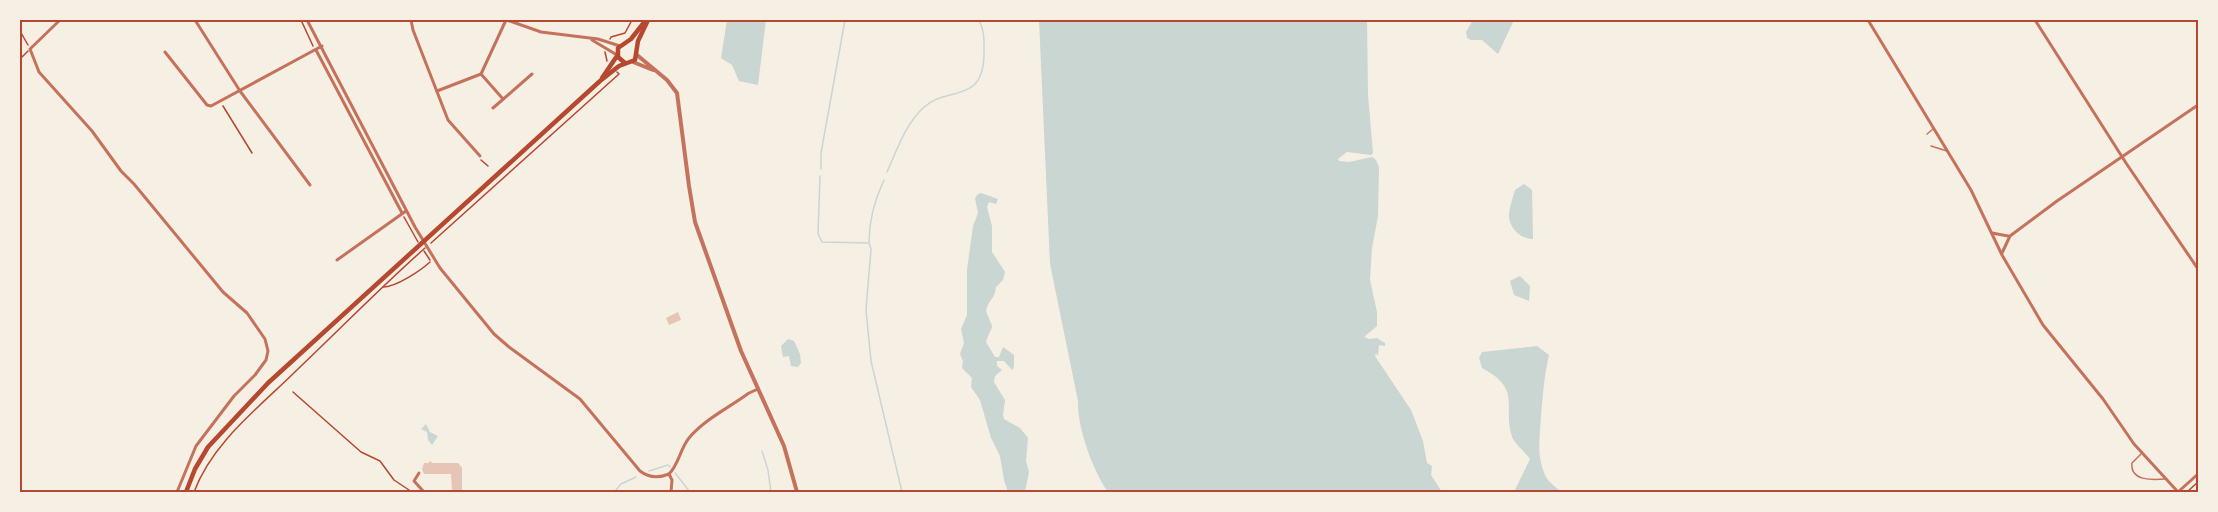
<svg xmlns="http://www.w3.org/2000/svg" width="2218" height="512" font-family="'Alegreya Sans',sans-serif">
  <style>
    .water { fill: #c9d6d2 }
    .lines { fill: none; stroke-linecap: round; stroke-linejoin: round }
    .stream { stroke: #c9d6d2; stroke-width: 1.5 }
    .building { fill: #e6c5b7 }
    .path { stroke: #b5482f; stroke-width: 1.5 }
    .service { stroke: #c5725c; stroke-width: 1.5 }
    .minor { stroke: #c5725c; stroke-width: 3 }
    .tertiary { stroke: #c5725c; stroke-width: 4 }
    .secondary { stroke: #b5482f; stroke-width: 4.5 }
    .neatline { fill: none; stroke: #b5482f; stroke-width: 2 }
  </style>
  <rect width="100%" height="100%" fill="#f6efe4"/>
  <!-- water -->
  <g class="water">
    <path d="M727,20H766L758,85L739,81L732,65L721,58Z"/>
    <path d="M1039,20H1367L1368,95L1373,153L1371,155L1347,152L1338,159L1339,161L1349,162L1372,157L1376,160L1379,167L1378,216L1372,248L1370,280L1377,312V326L1364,337L1369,339L1377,338L1385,343V346L1379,345L1378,356L1376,353L1375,356L1411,410L1423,441L1427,463L1432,466L1431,475L1442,492H1108C1093,471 1077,427 1078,401L1050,264Z"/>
    <path d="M1473,20H1514L1498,54L1482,40H1471L1467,38L1466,32Z"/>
    <path d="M1524,184L1532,190L1533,239C1520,239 1508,227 1509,213C1510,206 1513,197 1515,190Z"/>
    <path d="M981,193L998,199L996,204L989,202L987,207L992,226V252L1005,272L1003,280L996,287C995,299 988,300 986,311C995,334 993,321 986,342L995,357H999L1003,347L1014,355V367L1012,370L1004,361H997V366L1002,370L995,376L994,382L1005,400L1003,415L1004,419L1020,428L1028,438L1026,461L1029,472L1025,492H1008L1004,480L1000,456L991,438L980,400L971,387L972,378L962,368L963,361L960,354L964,343L961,329L967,315V270L973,226L978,213L975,198L978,194Z"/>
    <path d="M1520,276L1530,286L1529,301L1514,295L1510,281Z"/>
    <path d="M788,339L794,341L800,354L801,363L798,367L791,366L789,356L783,357L781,346Z"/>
    <path d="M1537,346L1549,355C1544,376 1543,395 1541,415C1540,438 1536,453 1545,475C1548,482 1556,487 1561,492H1514L1530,459C1525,452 1515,444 1512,437C1502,405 1523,390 1482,368L1479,358L1482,352Z"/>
    <path d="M426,424L430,432L438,436L432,445L428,440L427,432L421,429Z"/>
  </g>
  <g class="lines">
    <!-- stream -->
    <g class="stream">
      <path d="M821,169V153L845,20"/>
      <path d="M887,172C897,150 905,125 923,108C947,85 982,105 984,56C984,43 985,31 979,20"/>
      <path d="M820,176L818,234L822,242L869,243L871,249L866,310L871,361L902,492"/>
      <path d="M869,242C869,221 875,199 884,180"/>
      <path d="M762,451L768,470L771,492"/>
      <path d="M649,471L668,465L670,467"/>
      <path d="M675,473L690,492"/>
      <path d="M616,492V490L621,484L636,477"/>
    </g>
  </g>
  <!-- building -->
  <g class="building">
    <path d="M678,312L681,320L669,325L666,318Z"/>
    <path d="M431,461L432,463H458L462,468V492H452L451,474H424L422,469L424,463H428Z"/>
  </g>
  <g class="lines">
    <!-- path -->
    <g class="path">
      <path d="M301,20L313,46"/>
      <path d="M20,31L28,45"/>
      <path d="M610,39L611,37L625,33L632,20"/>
      <path d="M605,52L607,61"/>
      <path d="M20,59L28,51"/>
      <path d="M223,106L252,153"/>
      <path d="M481,160L488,166"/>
      <path d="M404,217L418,242"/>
      <path d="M431,243L619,74L617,72"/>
      <path d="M424,251L430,260"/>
      <path d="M383,287C396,287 420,271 430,262"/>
      <path d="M293,392L361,452L380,461L394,480L412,492"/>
      <path d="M2188,491L2198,482"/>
      <path d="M194,492C213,441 261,406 299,368C341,328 381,287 425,248"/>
    </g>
    <!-- service -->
    <g class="service">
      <path d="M1927,134L1933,129"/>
      <path d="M1931,146L1947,151"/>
      <path d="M2141,454L2132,463C2130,481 2152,480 2165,479"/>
    </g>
    <!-- minor -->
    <g class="minor">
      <path d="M60,20L30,49L39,72L92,131L121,171L134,184L223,292L247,313L265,339L268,351L266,360L255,375L234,396L196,446L177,492"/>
      <path d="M195,20L240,91L310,185"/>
      <path d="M307,20L415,227L440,268L494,334L509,347L580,399L640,471C649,478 659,478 669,474"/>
      <path d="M411,20L413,30L448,120L480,156"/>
      <path d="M507,20L541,32L598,39L620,46"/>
      <path d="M1868,20L1971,190L2002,255L2043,325L2103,399L2134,444L2178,492"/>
      <path d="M2035,20L2126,163L2198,269"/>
      <path d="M592,40L617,55"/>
      <path d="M316,50L402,213"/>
      <path d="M165,52L207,105L211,106L322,46"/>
      <path d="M481,74L503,99"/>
      <path d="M437,91L481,74L506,20"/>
      <path d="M493,108L532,74"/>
      <path d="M1992,233L2008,236"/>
      <path d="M2002,253L2010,236L2057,201L2198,105"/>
      <path d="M337,260L406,211"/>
      <path d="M419,473L414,481L424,492"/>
      <path d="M669,474C679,464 680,449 689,438C705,419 730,407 749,393L758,389"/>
      <path d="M669,474L672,480L671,492"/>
      <path d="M2178,492L2198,474"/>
    </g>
    <!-- tertiary -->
    <g class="tertiary">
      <path d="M637,55L667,80L677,93L689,186L695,222L741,351L784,446L797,492"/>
      <path d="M633,62L653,70"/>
    </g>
    <!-- secondary -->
    <g class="secondary">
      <path d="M625,63L618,57V48L631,39L646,20"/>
      <path d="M602,78L617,56"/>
      <path d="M186,492L195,469L208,447L268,383L600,81L619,66L635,60L638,41L648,20"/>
    </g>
  </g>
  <!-- border -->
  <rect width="2218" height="512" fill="none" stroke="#f6efe4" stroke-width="42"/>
  <rect x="21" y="21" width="2176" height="470" class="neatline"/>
</svg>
